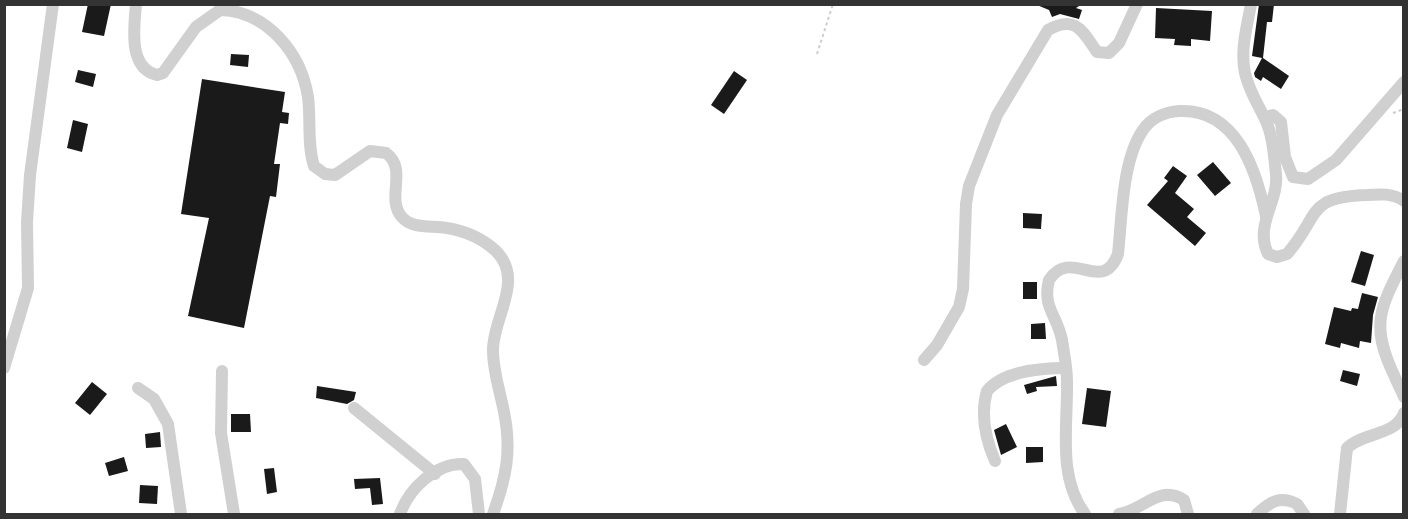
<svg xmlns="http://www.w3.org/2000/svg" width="1408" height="519" font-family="'Space Grotesk',sans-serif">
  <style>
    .building { fill: #1a1a1a }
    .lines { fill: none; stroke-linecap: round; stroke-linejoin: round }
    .path { stroke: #cdcdcd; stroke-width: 2; stroke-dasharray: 3 3; stroke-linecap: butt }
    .minor { stroke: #d0d0d0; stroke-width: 12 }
  </style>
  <rect width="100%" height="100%" fill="#fff"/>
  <!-- building -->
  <g class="building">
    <path d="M88,4H111L104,36L82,32Z"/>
    <path d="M1082,4L1076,8L1082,10L1079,19L1060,14L1052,17L1049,10L1037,5Z"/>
    <path d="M1259,4H1274L1272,22H1267L1263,58L1289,76L1281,89L1263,77L1261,81L1255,77L1254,73L1262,58L1252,56Z"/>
    <path d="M1156,8L1212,11L1210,41L1191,39V46L1174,45L1175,39L1155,38Z"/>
    <path d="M231,54L249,55L248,67L230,65Z"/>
    <path d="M78,70L96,74L93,87L75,82Z"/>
    <path d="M734,71L747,80L724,114L711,105Z"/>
    <path d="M202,79L285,92L282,112L289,113L288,124L280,123L274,164H280L276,197L270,196L244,328L188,316L209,218L181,214Z"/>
    <path d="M73,120L88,124L82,152L67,148Z"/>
    <path d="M1213,162L1231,183L1215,196L1197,175Z"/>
    <path d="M1173,166L1187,176L1175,193L1194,209L1187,217L1206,233L1195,246L1147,205L1168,181L1164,178Z"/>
    <path d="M1023,213L1042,214L1041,229L1023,228Z"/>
    <path d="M1361,251L1374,255L1365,286L1351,282Z"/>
    <rect x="1023" y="282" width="14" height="17"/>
    <path d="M1362,293L1378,297L1373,315L1371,343L1360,341L1359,348L1341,343L1340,348L1325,344L1334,307L1351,311L1352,308L1358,309Z"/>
    <path d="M1045,323L1046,339H1031V324Z"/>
    <path d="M1343,370L1360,374L1357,386L1340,381Z"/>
    <path d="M1056,376L1057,386L1036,387L1037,391L1027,394L1024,385Z"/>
    <path d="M92,382L107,394L90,415L75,403Z"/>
    <path d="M317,386L356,392L354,400L347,404L316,398Z"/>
    <path d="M1087,388L1111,391L1106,427L1082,424Z"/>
    <path d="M231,414H250L251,432H231Z"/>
    <path d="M1006,424L1017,447L1001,455L994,430Z"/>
    <path d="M160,432L161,447L146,448L145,434Z"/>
    <path d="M1026,447H1043V462L1026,463Z"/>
    <path d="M124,457L128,471L109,476L105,463Z"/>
    <path d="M274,468L277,492L267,494L264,469Z"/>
    <path d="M380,478L383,504L372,505L370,488L355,489L354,479Z"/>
    <path d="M140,485L158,486L157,504L139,503Z"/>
  </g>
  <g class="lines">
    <!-- path -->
    <g class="path">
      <path d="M817,54L833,4"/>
      <path d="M1393,113L1404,109"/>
    </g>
    <!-- minor -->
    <g class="minor">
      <path d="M136,4C134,28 128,68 157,75L163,73L196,27L220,10C267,11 301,53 308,97C311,120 307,145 314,166L325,174L335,175L370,151L386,153C408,169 386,197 401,216C412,230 432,225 447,228C465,231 483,239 496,251C525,280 493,317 493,350C493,372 500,391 504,412C512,451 506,478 493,514"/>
      <path d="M1251,4C1247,27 1240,50 1245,73C1249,91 1258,104 1265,119C1273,135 1274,157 1276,174C1279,202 1254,225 1268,254L1277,257L1287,254C1321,215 1305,197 1367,195C1380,194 1393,193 1404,201"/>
      <path d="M1265,117L1273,115L1281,122L1285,157L1293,177L1308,179L1336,160L1404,82"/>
      <path d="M1404,261C1380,308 1370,325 1394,375C1397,383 1401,389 1404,397"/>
      <path d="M924,360L937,345L959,307L963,289L966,204L969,186L997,115L1048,30C1076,14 1083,32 1097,52L1109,53L1119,43L1137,4"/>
      <path d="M4,368L28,288L27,222L30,175L53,4"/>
      <path d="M222,371L221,433L234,514"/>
      <path d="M138,388L154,399L168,424L181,514"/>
      <path d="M354,408L435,474"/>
      <path d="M995,461C986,440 980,415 987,391C1003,371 1043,368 1066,368"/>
      <path d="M400,514C409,489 435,463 464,464L475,479L479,514"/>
      <path d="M1085,514C1057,477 1068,425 1067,381C1067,367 1064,354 1062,340C1057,315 1042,307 1049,280C1071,246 1102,296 1118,254C1122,217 1122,160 1143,130C1151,118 1165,112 1179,111C1236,108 1256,169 1266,216"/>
      <path d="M1119,514C1144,510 1159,484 1184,500L1188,514"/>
      <path d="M1257,514C1270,502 1280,495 1297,504L1304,514"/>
      <path d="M1340,514L1347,448C1363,432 1396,436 1404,413"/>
    </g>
  </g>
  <!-- border -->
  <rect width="1408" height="519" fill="none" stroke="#333333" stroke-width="12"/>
</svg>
